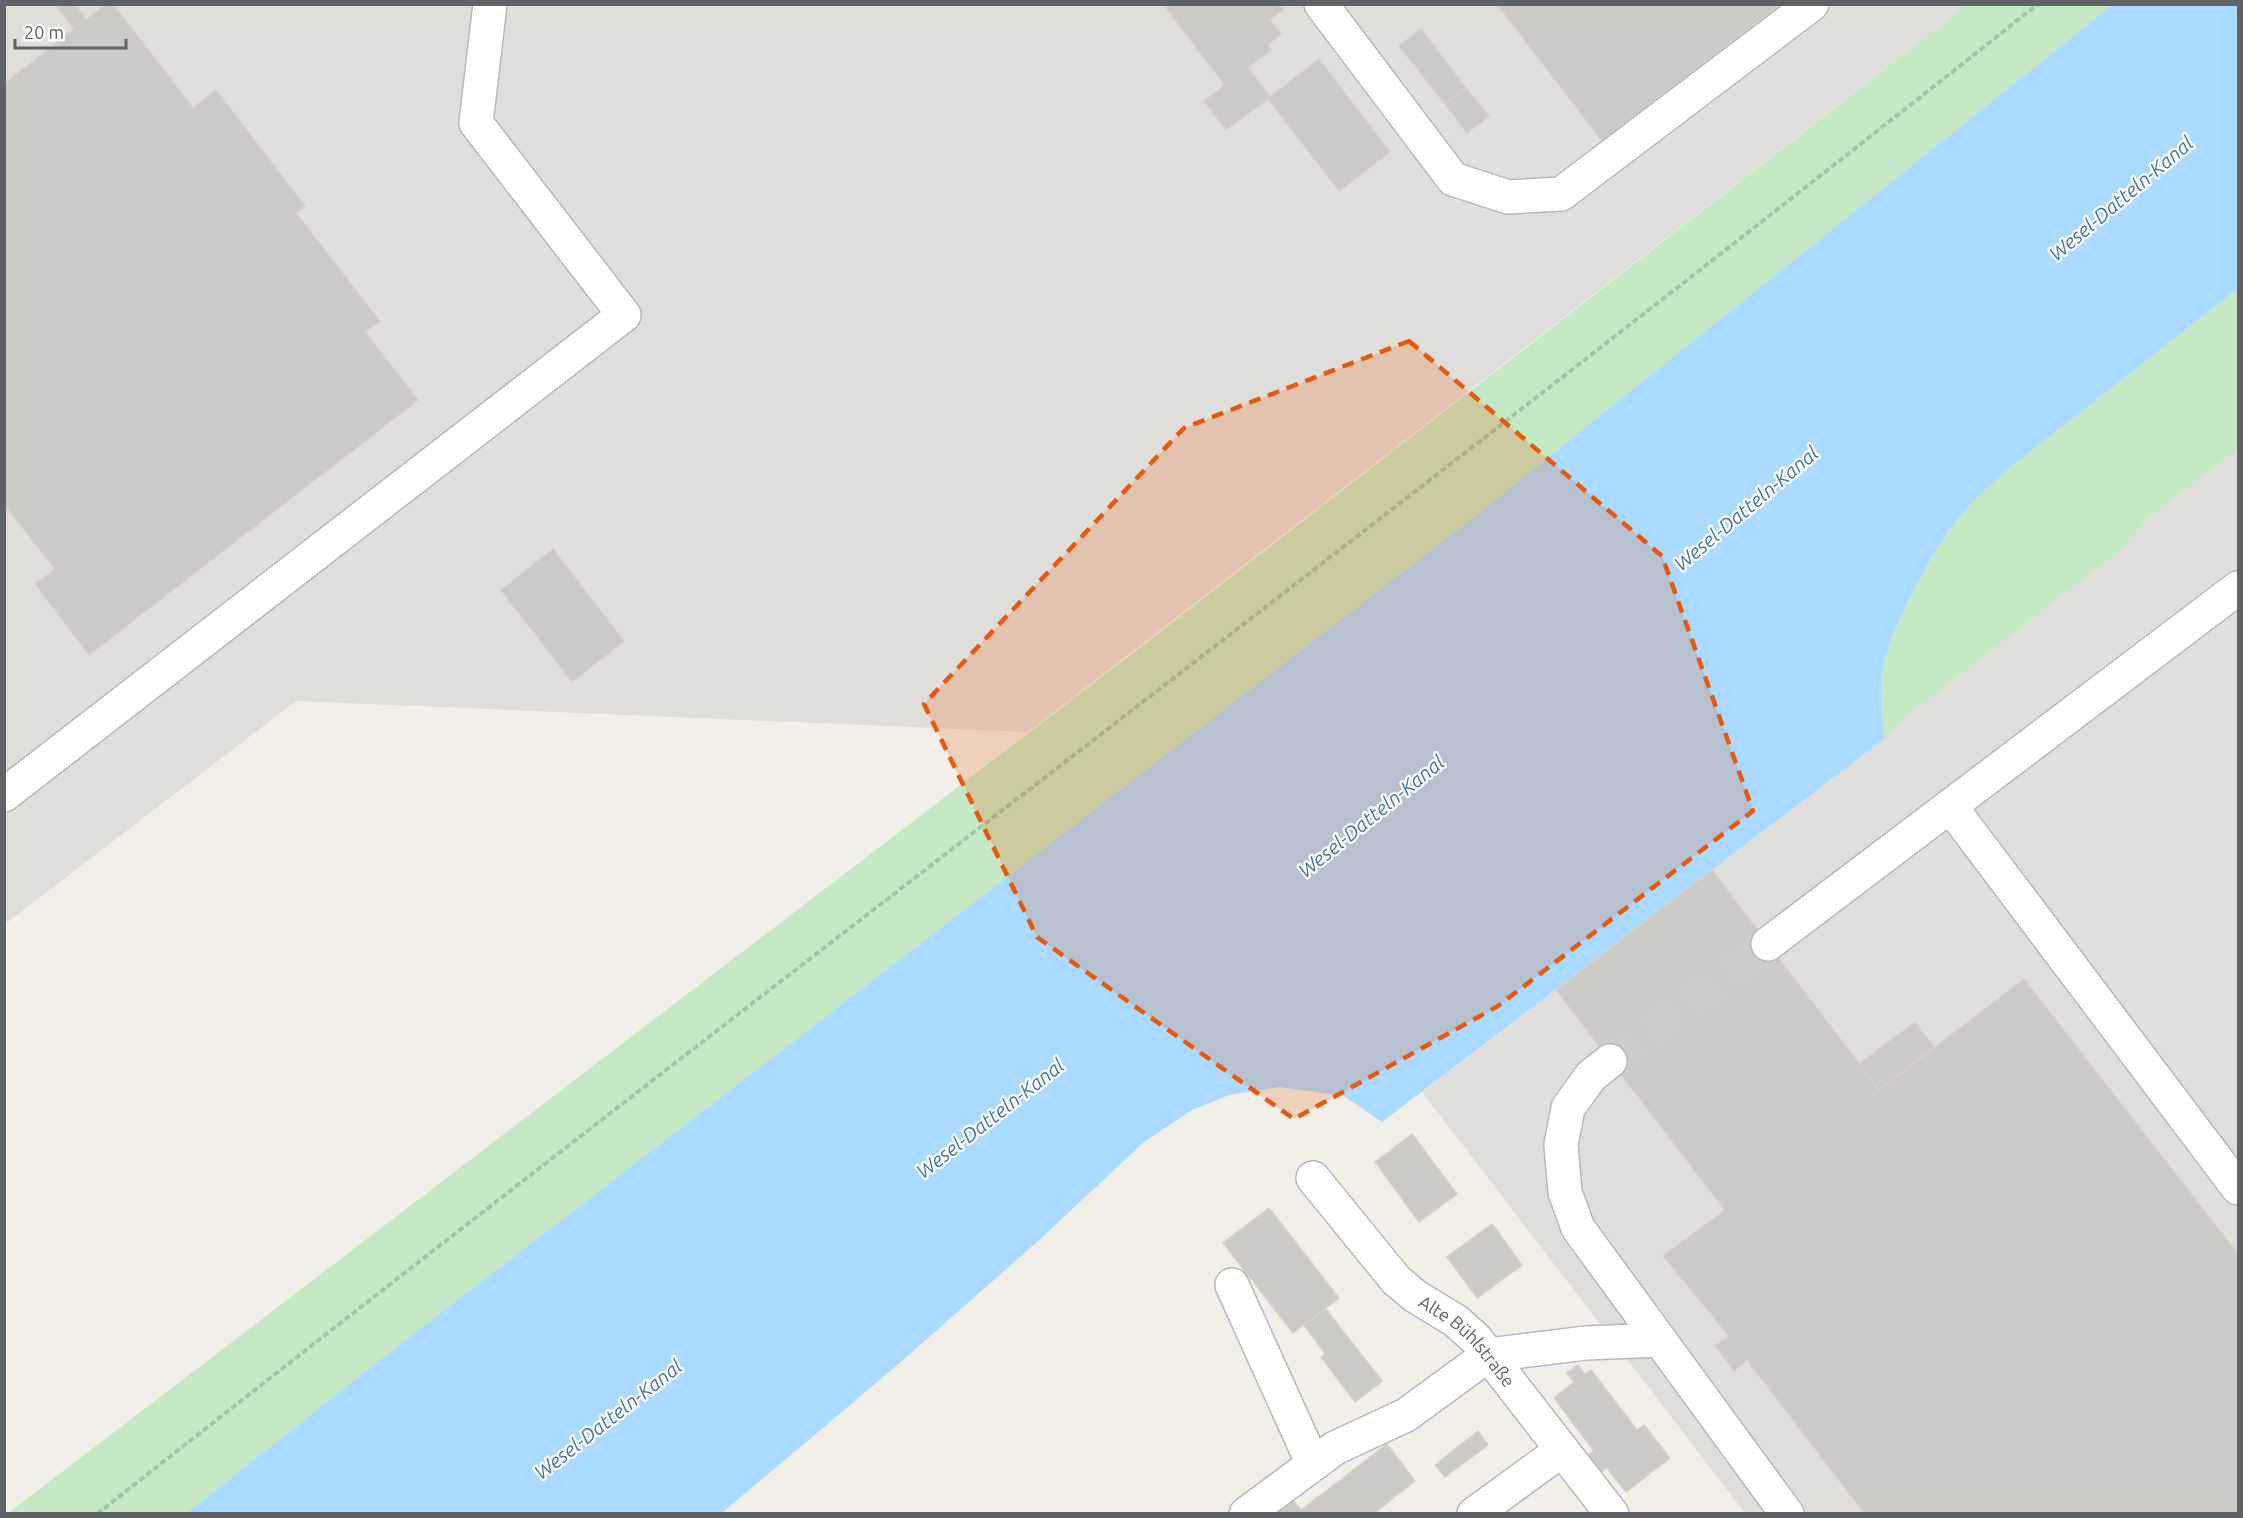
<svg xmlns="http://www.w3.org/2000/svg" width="2243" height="1518" font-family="Ubuntu,sans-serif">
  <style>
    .industrial { fill: #e0deda }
    .green { fill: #c5e8c5 }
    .water { fill: #aadaff }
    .building { fill: #cccac5; stroke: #d6d1c6; stroke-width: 1.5 }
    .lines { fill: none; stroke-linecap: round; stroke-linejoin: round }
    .minor-tunnel { stroke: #ccccc8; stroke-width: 33; stroke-dasharray: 33 16; stroke-linecap: butt }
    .minor-casing { stroke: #b5b8bc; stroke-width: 36 }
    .path { stroke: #9cc7a9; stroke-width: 4; stroke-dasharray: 6 3; stroke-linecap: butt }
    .minor { stroke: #fff; stroke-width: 33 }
    .marked { fill: #e8590c; fill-opacity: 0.2; stroke: #e8590c; stroke-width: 4.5; stroke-dasharray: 12 8; stroke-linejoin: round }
    .labels { text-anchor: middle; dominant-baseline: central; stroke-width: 4.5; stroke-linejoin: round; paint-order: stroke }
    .street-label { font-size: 18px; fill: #5f6368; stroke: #fff }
    .water-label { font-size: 20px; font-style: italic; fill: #4174aa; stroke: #fff }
  </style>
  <rect width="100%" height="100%" fill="#f1efe8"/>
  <!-- industrial -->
  <g class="industrial">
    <path d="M5,5H1967L1028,732L296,701L5,924Z"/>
    <path d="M2238,449V1513H1745L1422,1092L1884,739L1906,717L2121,550L2148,518Z"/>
  </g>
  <!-- green -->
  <g class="green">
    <path d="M1967,5H2112L1460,528L385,1356L187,1513L7,1514L1136,651Z"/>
    <path d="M2238,288V449L2148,518L2121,550L1906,717L1884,739C1882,714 1878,686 1884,662C1897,616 1936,542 1969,506C2000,473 2038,446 2073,418C2128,375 2183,332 2238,288Z"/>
  </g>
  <!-- water -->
  <path class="water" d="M2112,5H2238V288C2183,332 2128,375 2073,418C2038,446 2000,473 1969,506C1936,542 1897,616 1884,662C1878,686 1882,714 1884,739L1382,1122L1344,1096L1279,1087L1229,1095L1192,1110L1144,1142L1037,1242L895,1367L722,1513H187L385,1356L1460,528Z"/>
  <!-- building -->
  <g class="building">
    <path d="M55,4H75L86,20L106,4H113L193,108L216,90L305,206L296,213L380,321L365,332L418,400L89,655L35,584L55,569L4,504V84L74,29Z"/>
    <path d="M1163,4H1278L1283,10L1270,20L1281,34L1268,45L1271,50L1248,67L1270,97L1319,59L1390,152L1339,191L1268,99L1226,130L1204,101L1225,85Z"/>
    <path d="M1497,4H1781L1602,141Z"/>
    <path d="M1421,29L1466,88L1445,104L1399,46Z"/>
    <path d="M1466,88L1489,116L1467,133L1445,104Z"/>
    <path d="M553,549L624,641L572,682L501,590Z"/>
    <path d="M1712,870L1879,1090L2024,979L2238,1254V1514H1865L1747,1360L1734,1371L1715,1346L1729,1336L1663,1256L1725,1210L1556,990Z"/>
    <path d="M1915,1022L1934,1047L1879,1090L1859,1064Z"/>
    <path d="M1412,1134L1457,1194L1419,1222L1375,1162Z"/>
    <path d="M1269,1208L1339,1298L1293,1333L1223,1243Z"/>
    <path d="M1492,1224L1522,1265L1477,1298L1447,1257Z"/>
    <path d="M1326,1309L1382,1381L1355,1402L1321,1357L1325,1353L1304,1325Z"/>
    <path d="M1578,1365L1585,1374L1591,1370L1637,1430L1644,1425L1670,1458L1626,1492L1607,1468L1600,1473L1586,1456L1594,1451L1554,1398L1574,1382L1567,1373Z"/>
    <path d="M1478,1431L1488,1445L1445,1477L1435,1465Z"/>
    <path d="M1387,1444L1415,1481L1373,1514H1267L1290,1496L1301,1510Z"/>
  </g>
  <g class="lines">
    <!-- minor-tunnel -->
    <path class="minor-tunnel" d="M1610,1061L1768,944"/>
    <!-- minor casing -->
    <g class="minor-casing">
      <g id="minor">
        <path d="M1321,4L1453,179L1508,197L1561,194L1812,4"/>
        <path d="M4,795L624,315L476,123L490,4"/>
        <path d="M1950,806L2238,1188"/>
        <path d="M1768,944L2238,588"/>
        <path d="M1610,1061L1591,1076L1568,1108L1561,1145L1565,1192L1578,1228L1787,1514"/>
        <path id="s1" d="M1313,1178L1396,1280L1415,1296L1456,1321L1476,1339L1612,1514"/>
        <path d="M1232,1285L1313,1464"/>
        <path d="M1246,1514L1335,1448L1406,1415L1488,1355L1586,1343L1660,1340"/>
        <path d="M1474,1514L1562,1450"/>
      </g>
    </g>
    <!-- path -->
    <path class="path" d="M97,1514C741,1006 1395,514 2038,4"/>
    <!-- minor -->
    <use href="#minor" class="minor"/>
  </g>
  <!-- marked area -->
  <path class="marked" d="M1409,341L1662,556L1753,811L1498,1006L1294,1119L1037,937L924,704L1184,428Z"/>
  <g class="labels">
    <!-- street labels -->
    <g class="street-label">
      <text stroke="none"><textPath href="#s1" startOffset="226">Alte Bühlstraße</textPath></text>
    </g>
    <!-- water labels -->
    <g class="water-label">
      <text transform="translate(2121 198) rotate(-40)">Wesel-Datteln-Kanal</text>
      <text transform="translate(1746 508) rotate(-40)">Wesel-Datteln-Kanal</text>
      <text transform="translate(1371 816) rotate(-39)">Wesel-Datteln-Kanal</text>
      <text transform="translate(990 1118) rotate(-38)">Wesel-Datteln-Kanal</text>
      <text transform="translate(608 1419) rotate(-38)">Wesel-Datteln-Kanal</text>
    </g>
  </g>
  <!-- border -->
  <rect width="2243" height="1518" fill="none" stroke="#5f6368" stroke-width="12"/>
  <!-- scale -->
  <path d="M15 39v9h111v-9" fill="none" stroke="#5f6368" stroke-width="3"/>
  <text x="24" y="39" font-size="18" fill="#5f6368" stroke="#ffffff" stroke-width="4.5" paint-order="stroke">20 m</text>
</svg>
